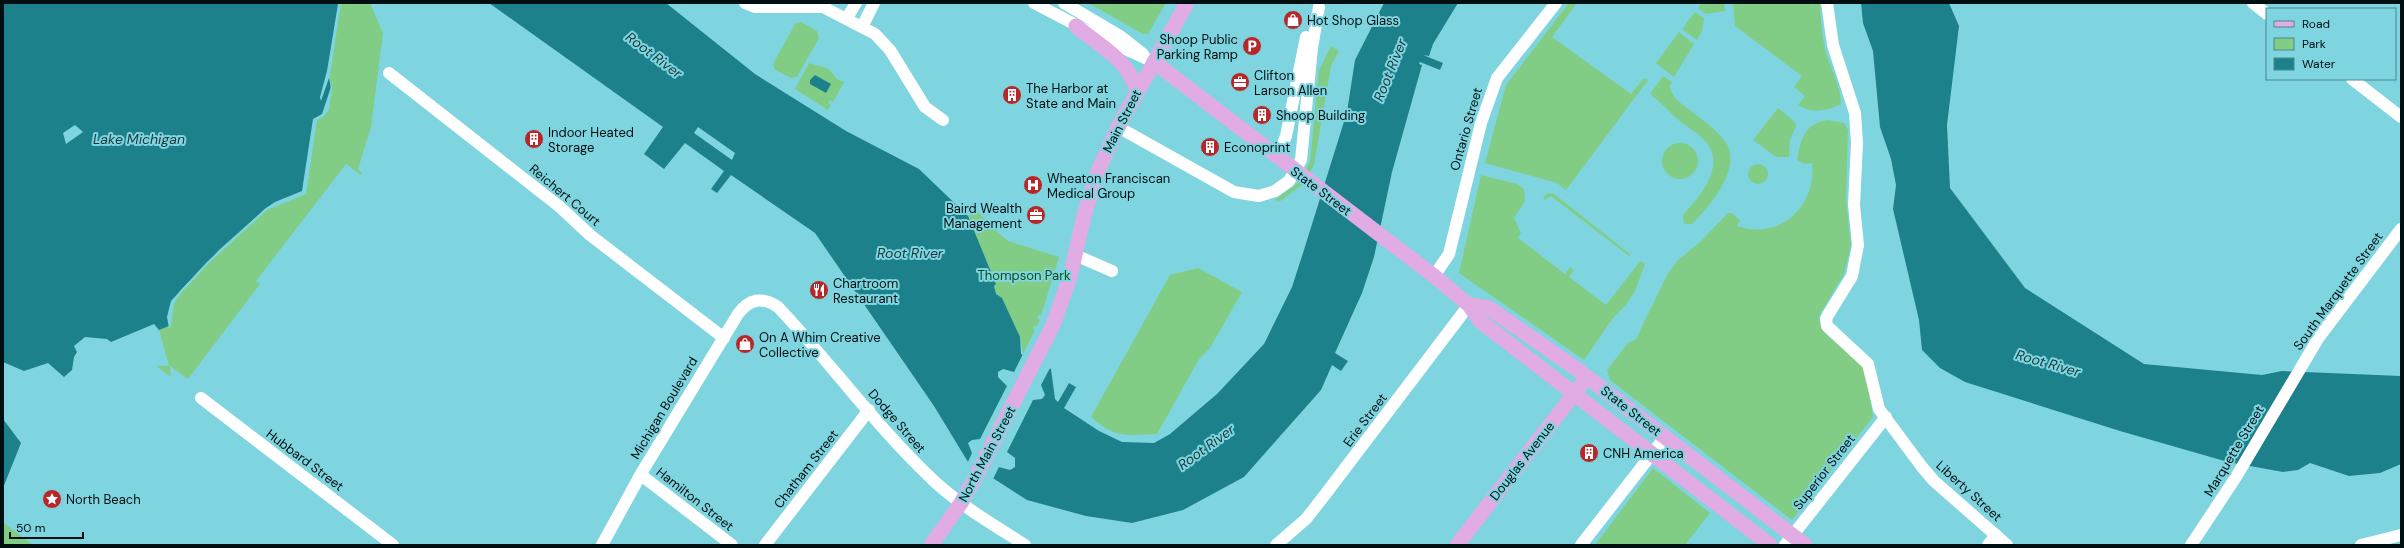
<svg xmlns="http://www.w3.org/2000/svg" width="2404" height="548" font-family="'DM Sans',sans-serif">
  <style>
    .green { fill: #81cd85 }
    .water { fill: #1c818b }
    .pier { fill: #7fd5df }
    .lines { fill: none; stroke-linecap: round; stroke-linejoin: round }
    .minor { stroke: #fff; stroke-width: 12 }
    .major { stroke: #e0ace3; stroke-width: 15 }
    .labels { text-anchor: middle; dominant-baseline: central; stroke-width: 4; stroke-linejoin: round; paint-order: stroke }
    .poi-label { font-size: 13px; fill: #000f12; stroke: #7fd5df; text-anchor: start }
    .street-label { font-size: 13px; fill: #000f12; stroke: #7fd5df }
    .park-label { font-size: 13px; fill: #0a4b16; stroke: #7fd5df }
    .water-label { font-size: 14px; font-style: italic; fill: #1a373a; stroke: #7fd5df }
  </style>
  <rect width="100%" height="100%" fill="#7fd5df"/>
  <!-- green -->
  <g class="green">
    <path d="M339,3H370L383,33L371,127L358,169L362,173L361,175L346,164L256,281L260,284L188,379L170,366L171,377L156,366H169L159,330L169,326L173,303L180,291L207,262L266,208L330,97L331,83L328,76Z"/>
    <path d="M1088,3H1166L1148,34H1143Z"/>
    <path d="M1569,3H1577L1552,37L1631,94L1644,78L1648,80L1566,190L1557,183L1485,163L1506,85Z"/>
    <path d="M1702,3H1724L1725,11L1706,14L1698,8Z"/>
    <path d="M1733,3H1820C1821,22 1822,41 1828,59C1833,74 1841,88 1841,104C1828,111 1811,114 1798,105L1805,96L1794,87L1802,76L1735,26Z"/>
    <path d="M1695,12L1704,18L1702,31L1697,40L1682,29Z"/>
    <path d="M801,22L817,31L819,38L797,77L791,78L775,70L773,64L795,24Z"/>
    <path d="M1679,32L1694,44L1674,77L1656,63Z"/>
    <path d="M1331,46L1339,51L1331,66L1314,165L1303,184L1279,202L1275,200L1299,182L1310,162L1319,70Z"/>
    <path d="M809,63L829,69L837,79L844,82L833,102L830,100L828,103L831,105L828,110L795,89Z"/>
    <path d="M1663,76L1672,82L1670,86C1672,99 1681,103 1691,111C1702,120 1719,131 1727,144C1741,171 1709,207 1692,224H1684L1683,215C1702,195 1729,162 1702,138C1696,132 1689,128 1682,123C1671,114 1662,103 1650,94Z"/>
    <path d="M1778,108L1795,122L1796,126L1790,140L1789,157H1776L1753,140Z"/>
    <path d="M1827,120L1844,123L1848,130L1846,200L1851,246L1844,274L1819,316C1820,342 1851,346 1862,366C1870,379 1870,401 1873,417L1792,520L1610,380L1607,370L1628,343L1636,339L1667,275L1677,261L1700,242L1728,213H1732L1740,220L1737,226C1780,241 1817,206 1812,163L1805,164L1797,160C1801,138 1804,125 1827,120Z"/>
    <circle cx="1680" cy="161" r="18"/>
    <circle cx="1758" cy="174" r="10"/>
    <path d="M1481,175L1517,184L1524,189L1525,201L1514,218L1521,233L1518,238L1565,274L1570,267L1574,270L1569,277L1606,305L1638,264L1641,261L1645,264L1635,291L1626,305L1613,318L1584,360L1459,273Z"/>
    <path d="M1549,193L1554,194L1631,255L1629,256L1551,196L1545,200L1543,197Z"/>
    <path d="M975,208L992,227L1008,241L1059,257L1041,316L1039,315L1037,318L1040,320L1037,326H1034L1033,328L1035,330L1023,354L1020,337L996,294L994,285L996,284L968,216Z"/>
    <path d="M1198,268L1242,292L1210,348L1199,359L1157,434C1126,435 1116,439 1091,417L1170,275Z"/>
    <path d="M1653,468L1710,513L1685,545H1595Z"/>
    <path d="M3,522L33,545H3Z"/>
  </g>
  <!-- water -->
  <g class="water">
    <path d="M3,3H339L328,76C334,90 330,113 316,119L304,193L266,208L219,250L180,291L173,303L169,326L159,330L154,324L111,342L107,339L85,337L74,346L77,352L74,357L72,370L64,377L48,363L24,371L3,362Z"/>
    <path d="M489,3H666L755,74L846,131L919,169L968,216L996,284L994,286L996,294L1002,298L1020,337L1021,354L1051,369L1055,399L1058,402L1069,383L1076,387L1064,408L1099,431L1122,442L1154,443L1170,434L1217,394L1264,344L1292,287L1303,253L1347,112L1355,60L1384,3H1458L1433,44L1429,56L1423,55L1443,63L1440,70L1420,62L1419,64L1422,65L1392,172L1374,257L1362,293L1335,353L1348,361L1341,371L1332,365L1321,390L1244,477L1183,510L1132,523L1086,516L1027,500L968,462L934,406L815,233L731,175L717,193L711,189L724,171L685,143L664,169L644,154L663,127Z"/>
    <path d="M1861,3H1949L1959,26L1947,125L1950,188L2025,288L2144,364L2262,375L2282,371L2401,376V464L2380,473L2349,476L2310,463L2298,470L2283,472L2228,462L2120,431L1965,382L1940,368L1922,350L1919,320L1893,209L1896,185L1891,159L1880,127L1873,51L1863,23Z"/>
    <path d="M815,75L831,84L826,93L810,84V80Z"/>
    <path d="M3,419L21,443L3,488Z"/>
  </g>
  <!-- pier -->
  <g class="pier">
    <path d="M341,3L330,75L321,101L320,97L327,71L338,4Z"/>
    <path d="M333,81L329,110L322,118L317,120L306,194L267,210L208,264L182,292L174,303L171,326L169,328L167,317L171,301L207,262L266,208L275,202L302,191L313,119L322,114Z"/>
    <path d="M75,125L83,132L66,144L63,133Z"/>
    <path d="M698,127L735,153L732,160L694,133Z"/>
    <path d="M1023,354L1050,368L1041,385L1045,395L1042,399L1033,400L1007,452L1015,458V467L1010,470L999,467L993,479L967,464L972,453L968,443L972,440L980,439L1007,386L998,377V372L1003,369L1014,372Z"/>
  </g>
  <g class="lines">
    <!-- minor -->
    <g class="minor">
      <path d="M745,3L755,7H823L875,34L890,50L925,107L943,120"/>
      <path d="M1034,3L1101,38L1154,62"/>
      <path d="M1064,3L1120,36L1143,54"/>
      <path d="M1827,3L1833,45L1855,113L1857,143L1854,205L1858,245L1852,276L1828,315L1826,319L1827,326L1868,364L1879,409L1922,467L1934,481L2007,545"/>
      <path d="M2253,3L2267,14"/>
      <path d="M847,18L856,3"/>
      <path d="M862,27L874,3"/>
      <path d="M389,73L560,207L590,235L724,338"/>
      <path d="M2352,79L2401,117"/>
      <path d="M1118,127L1234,192L1259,196L1275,191L1289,181L1301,160L1312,48L1319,7"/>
      <path d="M1275,156L1282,146L1286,136L1306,37"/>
      <path d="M1075,255L1112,271"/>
      <path d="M1434,276L1449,254L1481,123L1497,78L1556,3"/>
      <path d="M201,398L393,545"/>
      <path d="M641,475L732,545"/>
      <path d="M602,545L642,472L738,314C749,299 762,296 778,307C831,363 877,428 934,481C961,506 994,525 1025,545"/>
      <path d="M765,545L869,410"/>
      <path d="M1276,545L1306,519L1324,496L1469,305"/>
      <path d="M1581,545L1665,437"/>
      <path d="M1785,545L1886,417"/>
      <path d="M1988,545L1996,535"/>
      <path d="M2191,545L2236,477L2319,337L2401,229"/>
      <path d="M2361,545L2401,535"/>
    </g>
    <!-- major -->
    <g class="major">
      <path d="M1076,26C1099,46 1130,60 1137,92"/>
      <path d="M1154,62L1434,276L1469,305L1480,321L1770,545"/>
      <path d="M1469,305L1489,308L1578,370L1805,545"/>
      <path d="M931,545L961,503L976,476L1053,325L1070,277L1085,212L1098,171L1118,127L1187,3"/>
      <path d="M1457,545L1581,385"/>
    </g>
  </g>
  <!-- icons -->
  <defs>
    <g id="shop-disc" transform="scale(1)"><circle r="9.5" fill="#b7272a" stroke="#7fd5df"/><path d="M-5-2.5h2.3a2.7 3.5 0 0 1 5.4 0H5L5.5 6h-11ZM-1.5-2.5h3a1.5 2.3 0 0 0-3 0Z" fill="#fff"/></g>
    <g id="parking-disc" transform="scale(1)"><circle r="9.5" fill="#b7272a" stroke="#7fd5df"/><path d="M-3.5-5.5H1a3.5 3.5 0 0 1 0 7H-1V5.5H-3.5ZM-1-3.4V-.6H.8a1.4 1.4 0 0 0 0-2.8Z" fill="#fff"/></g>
    <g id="office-disc" transform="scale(1)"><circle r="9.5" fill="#b7272a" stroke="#7fd5df"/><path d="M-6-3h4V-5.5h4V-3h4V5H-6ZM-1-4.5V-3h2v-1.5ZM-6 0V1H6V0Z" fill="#fff"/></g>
    <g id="building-disc" transform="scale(1)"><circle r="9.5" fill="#b7272a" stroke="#7fd5df"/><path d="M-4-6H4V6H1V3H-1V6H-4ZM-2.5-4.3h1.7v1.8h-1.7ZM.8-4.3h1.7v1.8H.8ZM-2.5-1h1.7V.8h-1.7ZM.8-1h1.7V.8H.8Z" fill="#fff"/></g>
    <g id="hospital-disc" transform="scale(1)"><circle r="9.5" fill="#b7272a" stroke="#7fd5df"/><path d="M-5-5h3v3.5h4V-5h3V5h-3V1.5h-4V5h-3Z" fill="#fff"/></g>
    <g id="restaurant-disc" transform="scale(1)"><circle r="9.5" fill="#b7272a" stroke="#7fd5df"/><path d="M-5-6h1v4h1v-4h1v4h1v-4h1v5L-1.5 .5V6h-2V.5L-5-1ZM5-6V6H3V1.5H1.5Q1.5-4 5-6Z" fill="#fff"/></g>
    <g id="sight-disc" transform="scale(1)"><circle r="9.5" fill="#b7272a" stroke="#7fd5df"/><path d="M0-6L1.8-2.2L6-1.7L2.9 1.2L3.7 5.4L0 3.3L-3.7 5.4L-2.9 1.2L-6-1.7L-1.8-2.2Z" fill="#fff"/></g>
  </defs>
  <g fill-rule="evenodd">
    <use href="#shop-disc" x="1293" y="20"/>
    <use href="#parking-disc" x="1252" y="46"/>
    <use href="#office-disc" x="1240" y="82"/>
    <use href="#building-disc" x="1012" y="95"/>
    <use href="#building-disc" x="1262" y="115"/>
    <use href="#building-disc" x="534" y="139"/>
    <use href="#building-disc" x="1210" y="147"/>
    <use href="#hospital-disc" x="1033" y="185"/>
    <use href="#office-disc" x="1036" y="215"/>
    <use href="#restaurant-disc" x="819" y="290"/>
    <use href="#shop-disc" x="745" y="344"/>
    <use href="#building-disc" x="1589" y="453"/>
    <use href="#sight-disc" x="52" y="499"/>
  </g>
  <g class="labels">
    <!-- poi labels -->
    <g class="poi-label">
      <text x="1307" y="20">Hot Shop Glass</text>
      <text x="1238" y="39" text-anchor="end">Shoop Public<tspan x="1238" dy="15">Parking Ramp</tspan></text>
      <text x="1254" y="75">Clifton<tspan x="1254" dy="15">Larson Allen</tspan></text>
      <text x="1026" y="88">The Harbor at<tspan x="1026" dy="15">State and Main</tspan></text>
      <text x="1276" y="115">Shoop Building</text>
      <text x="548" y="132">Indoor Heated<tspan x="548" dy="15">Storage</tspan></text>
      <text x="1224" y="147">Econoprint</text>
      <text x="1047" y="178">Wheaton Franciscan<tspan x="1047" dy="15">Medical Group</tspan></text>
      <text x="1022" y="208" text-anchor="end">Baird Wealth<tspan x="1022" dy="15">Management</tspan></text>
      <text x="833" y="283">Chartroom<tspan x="833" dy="15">Restaurant</tspan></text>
      <text x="759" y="337">On A Whim Creative<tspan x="759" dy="15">Collective</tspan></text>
      <text x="1603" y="453">CNH America</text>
      <text x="66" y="499">North Beach</text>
    </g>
    <!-- street labels -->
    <g class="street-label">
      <text transform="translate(1122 121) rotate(-63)">Main Street</text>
      <text transform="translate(1466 129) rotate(-74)">Ontario Street</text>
      <text transform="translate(1321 191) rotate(37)">State Street</text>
      <text transform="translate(565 195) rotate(40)">Reichert Court</text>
      <text transform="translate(2338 291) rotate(-54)">South Marquette Street</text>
      <text transform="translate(664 408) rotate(-59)">Michigan Boulevard</text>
      <text transform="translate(1631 411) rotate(38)">State Street</text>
      <text transform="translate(1365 420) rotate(-53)">Erie Street</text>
      <text transform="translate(897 421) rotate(49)">Dodge Street</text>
      <text transform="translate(2234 451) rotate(-59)">Marquette Street</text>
      <text transform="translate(987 454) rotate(-62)">North Main Street</text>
      <text transform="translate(305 460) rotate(37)">Hubbard Street</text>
      <text transform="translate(1522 461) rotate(-52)">Douglas Avenue</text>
      <text transform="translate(806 469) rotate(-52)">Chatham Street</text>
      <text transform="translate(1824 472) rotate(-52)">Superior Street</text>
      <text transform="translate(1969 491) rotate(42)">Liberty Street</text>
      <text transform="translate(695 499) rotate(38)">Hamilton Street</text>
    </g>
    <!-- park labels -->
    <g class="park-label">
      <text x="1024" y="275">Thompson Park</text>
    </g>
    <!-- water labels -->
    <g class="water-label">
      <text transform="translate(654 55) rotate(37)">Root River</text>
      <text transform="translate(1390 70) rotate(-68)">Root River</text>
      <text x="139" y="139">Lake Michigan</text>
      <text x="910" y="253">Root River</text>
      <text transform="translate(2048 363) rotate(16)">Root River</text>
      <text transform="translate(1206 447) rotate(-36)">Root River</text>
    </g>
  </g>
  <!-- border -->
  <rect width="2404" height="548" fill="none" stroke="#000f12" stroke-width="8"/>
  <!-- legend -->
  <rect x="2266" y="8" width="130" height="72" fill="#7fd5df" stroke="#4c868d"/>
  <rect x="2274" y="21" width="20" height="6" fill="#e0ace3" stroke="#4c868d"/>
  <text x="2302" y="28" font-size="12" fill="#000f12">Road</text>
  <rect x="2274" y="38" width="20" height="12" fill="#81cd85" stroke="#4c868d"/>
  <text x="2302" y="48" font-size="12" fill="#000f12">Park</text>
  <rect x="2274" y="58" width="20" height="12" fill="#1c818b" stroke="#4c868d"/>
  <text x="2302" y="68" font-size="12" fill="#000f12">Water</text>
  <!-- scale -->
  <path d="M10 532v6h73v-6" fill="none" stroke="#000f12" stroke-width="2"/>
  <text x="16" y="532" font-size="12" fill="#000f12" stroke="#7fd5df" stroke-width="3" paint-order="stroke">50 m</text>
</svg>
